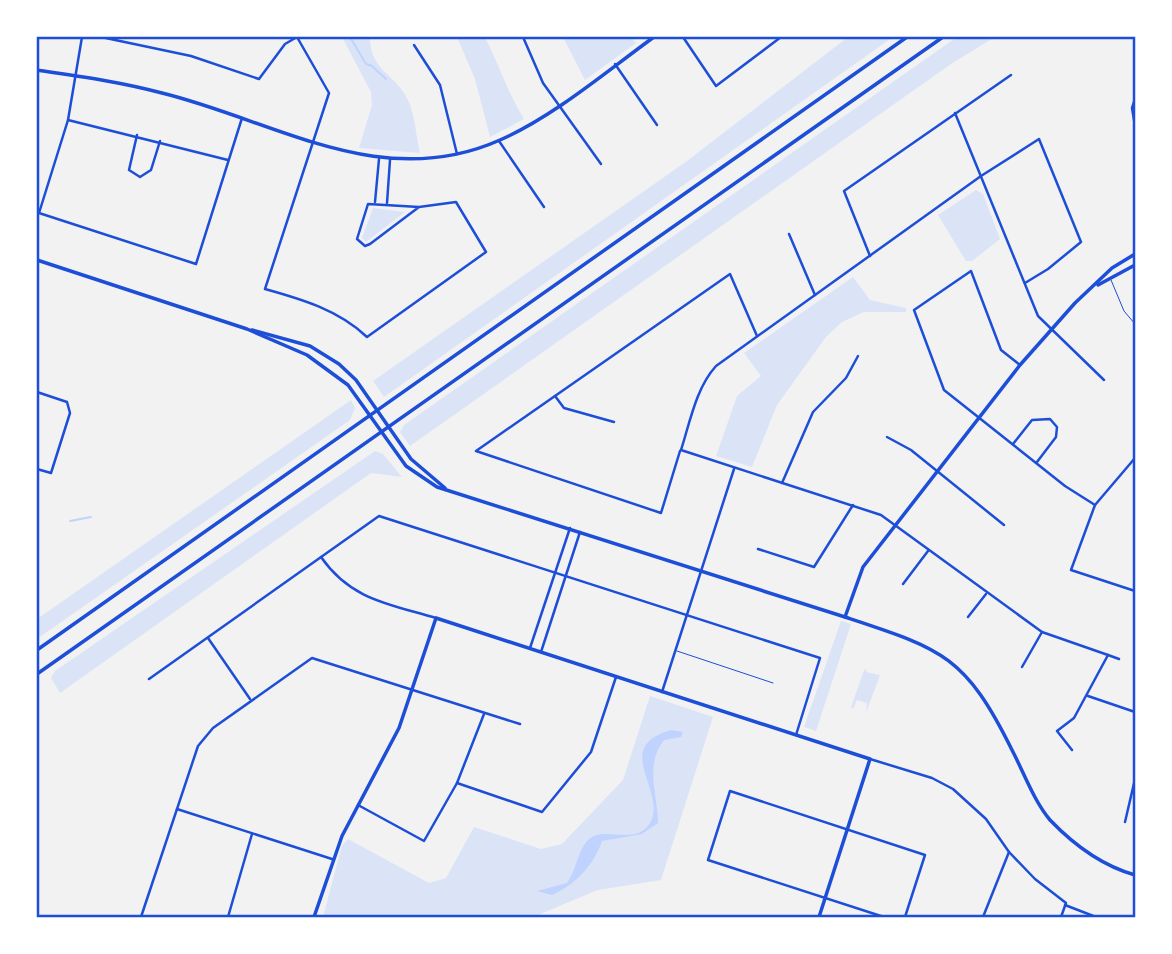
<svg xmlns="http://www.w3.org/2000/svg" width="1172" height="954" font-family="'Space Grotesk',sans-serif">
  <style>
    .green { fill: #dbe4f7 }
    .water { fill: #bfd3fe }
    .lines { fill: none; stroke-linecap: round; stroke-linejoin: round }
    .stream { stroke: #bfd3fe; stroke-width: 2 }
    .service { stroke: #1d4ed8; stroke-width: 1 }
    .minor { stroke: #1d4ed8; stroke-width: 2.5 }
    .tertiary { stroke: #1d4ed8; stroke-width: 3.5 }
    .primary { stroke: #1d4ed8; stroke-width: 3.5 }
    .neatline { fill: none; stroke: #1d4ed8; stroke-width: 2.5 }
  </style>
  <rect width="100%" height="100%" fill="#f2f2f2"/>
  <!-- green -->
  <g class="green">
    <path d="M342,37H370C370,71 395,73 408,100C415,115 416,136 420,153L359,148L372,105L371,92Z"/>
    <path d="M457,37H485C499,65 508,93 524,119L490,137L475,79Z"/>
    <path d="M563,37H631L636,43L585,80Z"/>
    <path d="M848,37H893L384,397L373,381L687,161Z"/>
    <path d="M957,37H995L951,64L410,446L400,432L404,425Z"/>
    <path d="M976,190L983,194L1000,239L972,261H966L938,215Z"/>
    <path d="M373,208L405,212L366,242L362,238Z"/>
    <path d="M853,277L870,300L906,308V312H864L842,322L826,337L777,405L752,467L716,456L737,396L761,376L744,353Z"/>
    <path d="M351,400L355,408L350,420L37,639V619Z"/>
    <path d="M375,451L383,454L402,477L371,473L60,693L51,678L55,671Z"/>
    <path d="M841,621L851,624L816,731L804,727Z"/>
    <path d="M867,669L866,672L880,675L866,713L867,703L857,700L853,709L851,707L864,670Z"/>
    <path d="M650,696L713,717L661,880L598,890L533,917H323L342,845L348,839L429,883L446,878L474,827L541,849L562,844L623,780Z"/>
  </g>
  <!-- water -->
  <path class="water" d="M671,730L683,732L681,737L664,740C644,766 658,795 658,823L642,834L602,841C594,865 575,885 552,895L537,891L567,883C576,871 578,850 588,840C604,824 638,848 651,821C666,790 611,747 671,730Z"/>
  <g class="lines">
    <!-- stream -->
    <g class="stream">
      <path d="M350,37L366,64L372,66L386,79"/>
      <path d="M70,521L91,517"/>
    </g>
    <!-- service -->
    <g class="service">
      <path d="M1111,280L1124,311L1135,324"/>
      <path d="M677,651L773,683"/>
    </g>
    <!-- minor -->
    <g class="minor">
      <path d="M82,37L68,120L39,213L196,264L242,118"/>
      <path d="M101,37L191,56L259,79L285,44L297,37"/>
      <path d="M297,37L329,93L265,289C301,299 339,310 367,337L486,252L456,202L419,207L368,204L357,239L365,246L370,244L419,207"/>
      <path d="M523,37L543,83L601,164"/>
      <path d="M683,37L716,86L781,37"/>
      <path d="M414,45L440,85L457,154"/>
      <path d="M615,64L657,125"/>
      <path d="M1135,99L1132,108L1135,126"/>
      <path d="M955,113L1038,316L1104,380"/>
      <path d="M68,120L228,160"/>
      <path d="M137,135L129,170L140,177L151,170L160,141"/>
      <path d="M499,141L544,207"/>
      <path d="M375,202L379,159"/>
      <path d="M387,203L390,160"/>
      <path d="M789,234L815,295"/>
      <path d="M870,256L844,191L1011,75"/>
      <path d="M1025,283L1048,269L1081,242L1039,139L981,176L716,366C696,388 690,422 681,450L881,515L1042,632L1108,655L1074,718L1057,731L1072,750"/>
      <path d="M1020,365L1001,350L971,271L914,310L944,390L1065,486L1095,505"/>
      <path d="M37,392L67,402L70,413L51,473L37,469"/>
      <path d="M555,396L564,408L614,422"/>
      <path d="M887,437L911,450L1004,525"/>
      <path d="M1013,444L1032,420L1050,419L1057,427L1056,437L1037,462"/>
      <path d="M680,451L661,513L476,451L730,274L757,336"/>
      <path d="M1135,458L1095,505L1071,570L1135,591"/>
      <path d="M782,483L813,412L846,378L858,356"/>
      <path d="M758,549L814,567L853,505"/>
      <path d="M321,557C351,600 389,604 436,618"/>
      <path d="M903,584L928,551"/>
      <path d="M968,617L986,594"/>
      <path d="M208,638L250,699"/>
      <path d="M530,648L570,528"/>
      <path d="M541,652L580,532"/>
      <path d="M1108,655L1119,659"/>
      <path d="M1022,667L1042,632"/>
      <path d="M149,679L379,516L820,658L796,735"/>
      <path d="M662,692L734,469"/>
      <path d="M1088,696L1135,712"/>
      <path d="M870,759L932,778L953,789L986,819L1009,852L1035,879L1066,903L1061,917"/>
      <path d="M457,783L542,812L591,752L616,677"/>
      <path d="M358,805L424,841L457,783L484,714"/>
      <path d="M177,809L332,859"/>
      <path d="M1125,822L1135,779"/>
      <path d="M1065,905L1096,917"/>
      <path d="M141,917L198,746L213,728L312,658L520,724"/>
      <path d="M228,917L252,834"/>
      <path d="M884,917L708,860L730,791L925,855L905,917"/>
      <path d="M983,917L1009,852"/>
    </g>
    <!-- tertiary -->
    <g class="tertiary">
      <path d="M37,70C78,76 121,82 162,93C276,121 381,193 500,140C553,117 607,71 654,37"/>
      <path d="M37,260L247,329L307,355L348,385L406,466L437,487L845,617C942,649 965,655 1012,750C1024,773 1034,801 1050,820C1074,845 1103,866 1135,875"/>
      <path d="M1098,285L1135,265"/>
      <path d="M252,330L310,346L339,364L356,380L411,459L445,488"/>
      <path d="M845,617L863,567L1020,365L1075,303L1112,268L1135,254"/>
      <path d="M314,917L342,836L399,728L436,618L870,759L819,917"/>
    </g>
    <!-- primary -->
    <g class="primary">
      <path d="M37,650L907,37"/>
      <path d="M37,674L943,37"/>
    </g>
  </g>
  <!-- border -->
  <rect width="1172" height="954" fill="none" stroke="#ffffff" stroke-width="77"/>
  <rect x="38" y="38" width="1096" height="878" class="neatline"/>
</svg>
